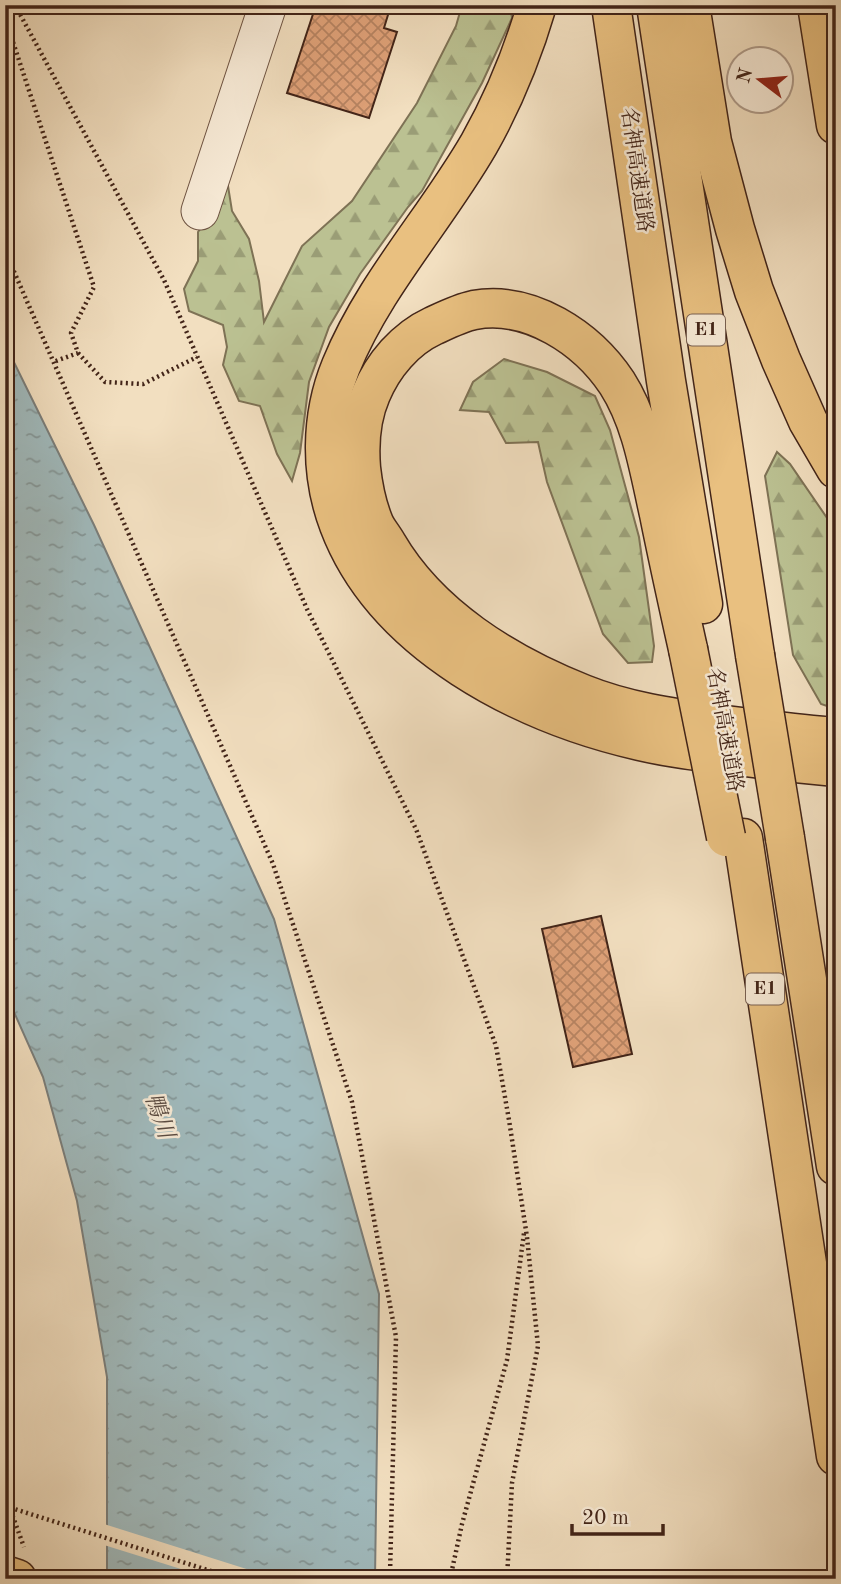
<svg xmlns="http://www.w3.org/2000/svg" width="841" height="1584" font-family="'Old Standard TT','Noto Serif JP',serif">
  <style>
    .forest { fill: url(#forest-firs); stroke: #7e7255; stroke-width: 2 }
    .water { fill: url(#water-ripples); stroke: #7a7e7b; stroke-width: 2 }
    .pier { fill: #f2dfc0 }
    .building { fill: url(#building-cross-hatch); stroke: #422418; stroke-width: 2 }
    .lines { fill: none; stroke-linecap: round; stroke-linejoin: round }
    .minor-casing { stroke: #6e5342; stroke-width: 39 }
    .major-casing { stroke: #422418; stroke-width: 41 }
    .highway-casing { stroke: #422418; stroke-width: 41 }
    .path { stroke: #422418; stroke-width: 4.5; stroke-dasharray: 2 3.5; stroke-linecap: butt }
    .minor { stroke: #f7ead6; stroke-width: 37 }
    .major { stroke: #e9c080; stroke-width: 38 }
    .highway { stroke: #e9c080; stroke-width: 38 }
    .highway-bridge-casing { stroke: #422418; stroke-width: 41; stroke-linecap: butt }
    .path-bridge { stroke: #422418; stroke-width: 4.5; stroke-dasharray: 2 3.5; stroke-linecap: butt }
    .highway-bridge { stroke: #e9c080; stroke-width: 38 }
    .labels { text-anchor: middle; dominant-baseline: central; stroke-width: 5; stroke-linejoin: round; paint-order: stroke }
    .shield { fill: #f7ead6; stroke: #785f51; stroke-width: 2 }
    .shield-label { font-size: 19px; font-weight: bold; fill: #422418 }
    .street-label { font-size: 21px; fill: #422418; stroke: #f7ead6 }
    .water-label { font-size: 23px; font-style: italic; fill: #5a4a41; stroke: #f7ead6 }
  </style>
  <defs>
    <pattern id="forest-firs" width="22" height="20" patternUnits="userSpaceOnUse" patternTransform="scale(1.75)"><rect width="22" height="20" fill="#bbc192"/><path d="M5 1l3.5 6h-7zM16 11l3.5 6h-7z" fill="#9a9d76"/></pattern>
    <pattern id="water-ripples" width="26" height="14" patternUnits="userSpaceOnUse" patternTransform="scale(1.75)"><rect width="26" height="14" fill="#a0babd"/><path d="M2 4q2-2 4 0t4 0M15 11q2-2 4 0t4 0" fill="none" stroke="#849799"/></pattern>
    <pattern id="building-cross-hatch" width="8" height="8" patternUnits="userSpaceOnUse" patternTransform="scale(1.75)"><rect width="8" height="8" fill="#e0a279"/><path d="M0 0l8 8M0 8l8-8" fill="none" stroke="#b78462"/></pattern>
  </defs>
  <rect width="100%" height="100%" fill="#f2dfc0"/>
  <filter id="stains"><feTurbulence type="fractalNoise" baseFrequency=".00286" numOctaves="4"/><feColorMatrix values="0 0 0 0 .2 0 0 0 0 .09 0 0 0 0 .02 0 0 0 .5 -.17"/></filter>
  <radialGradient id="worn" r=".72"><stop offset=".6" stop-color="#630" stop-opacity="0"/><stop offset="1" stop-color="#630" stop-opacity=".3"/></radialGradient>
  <!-- forest -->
  <g class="forest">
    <path d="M462,5H510L512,18L482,83L422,191L408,207L360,274L329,327L309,382L300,453L292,481L277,454L260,406L239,401L223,365L227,347L223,325L189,311L184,289L198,261V232L212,213L218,190L228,186L232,211L249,239L259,281L264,322L302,246L352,201L417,103L456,26Z"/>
    <path d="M504,359L547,372L595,396L610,430L639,537L654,646L652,662L628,663L603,634L547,482L538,442L506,443L489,412L460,410L473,382Z"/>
    <path d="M777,452L790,464L836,531V709L821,704L793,655L765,476Z"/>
  </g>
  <!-- water -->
  <path class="water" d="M5,344L94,525L274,919L379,1294L375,1579H107V1377L77,1201L43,1077L5,992Z"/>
  <!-- pier -->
  <path class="pier" d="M104,1524L278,1579H213L104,1545Z"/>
  <!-- building -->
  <g class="building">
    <path d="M316,5H340L348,8L349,5H391L384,28L397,32L369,118L287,93Z"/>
    <path d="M601,916L632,1054L573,1067L542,929Z"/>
  </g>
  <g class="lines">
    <!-- minor casing -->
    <g class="minor-casing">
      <path id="minor" d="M200,211L268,5"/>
    </g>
    <!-- major casing -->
    <g class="major-casing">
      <path id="major" d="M817,5L836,125"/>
    </g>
    <!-- highway casing -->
    <g class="highway-casing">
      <g id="highway">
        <path d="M537,5C522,56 505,98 479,144C435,220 374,285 341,366C320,417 320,475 339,525C384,644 522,714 640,741C670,748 701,752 732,755C766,760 801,764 836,767"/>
        <path d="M611,5L666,381L703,604"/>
        <path d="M656,5L755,655"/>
        <path d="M690,5L712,142L735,229L754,291L781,360L808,421L836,469"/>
        <path d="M688,649C678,604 668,559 659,514C649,470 642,422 617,383C587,338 530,300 474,310C460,313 446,320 433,326C405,339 383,365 371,394C361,417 359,443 361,468C363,486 367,506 374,523C377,530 383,537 387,544C429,616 507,664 583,694C625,711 672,718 717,724C757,729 796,734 836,737"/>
        <path d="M743,838L836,1456"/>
        <path d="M785,838L836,1166"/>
        <path d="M5,1575L17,1579"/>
      </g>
    </g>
    <!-- path -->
    <g class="path">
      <path d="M12,5L8,27L94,287L71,333L78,353L53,362"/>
      <path d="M15,5L164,280L307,609L416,829L496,1046L509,1120L527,1237L538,1346L512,1483L507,1579"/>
      <path d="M5,251L273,864L352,1102L396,1337L390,1574L391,1579"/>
      <path d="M78,353L105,382L143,384L197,357"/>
      <path d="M5,1495L24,1547"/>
      <path d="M450,1579L462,1524L507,1360L524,1233"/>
    </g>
    <!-- minor -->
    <use href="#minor" class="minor"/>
    <!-- major -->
    <use href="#major" class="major"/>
    <!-- highway -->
    <use href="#highway" class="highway"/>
    <!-- highway-bridge casing -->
    <g class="highway-bridge-casing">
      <g id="highway-bridge">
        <path d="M688,649L726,837"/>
        <path d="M755,655L785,838"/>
      </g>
    </g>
    <!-- path-bridge -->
    <path class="path-bridge" d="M5,1506L236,1579"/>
    <!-- highway-bridge -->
    <use href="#highway-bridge" class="highway-bridge"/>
  </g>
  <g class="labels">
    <!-- shield labels -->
    <g class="shield">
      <rect x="687" y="314.5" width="38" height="31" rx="5"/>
      <rect x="746" y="973.5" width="38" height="31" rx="5"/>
    </g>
    <g class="shield-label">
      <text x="706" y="330">E1</text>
      <text x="765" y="989">E1</text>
    </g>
    <!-- street labels -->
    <g class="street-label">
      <text transform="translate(636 170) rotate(82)">名神高速道路</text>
      <text transform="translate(724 730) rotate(80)">名神高速道路</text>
    </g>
    <!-- water labels -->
    <g class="water-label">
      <text transform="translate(159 1116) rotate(71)">鴨川</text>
    </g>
  </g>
  <!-- margin -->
  <rect width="841" height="1584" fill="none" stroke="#f2dfc0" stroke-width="28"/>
  <rect x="7" y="7" width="827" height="1570" fill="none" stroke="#422418" stroke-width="3.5"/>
  <rect x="14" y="14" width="813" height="1556" fill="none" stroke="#422418" stroke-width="2"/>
  <!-- north arrow -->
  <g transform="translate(760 80) rotate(286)"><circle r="33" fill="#f7ead6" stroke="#af9b8a" stroke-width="2"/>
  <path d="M0-5L12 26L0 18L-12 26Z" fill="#8f2418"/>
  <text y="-10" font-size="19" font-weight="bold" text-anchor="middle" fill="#422418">N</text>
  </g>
  <!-- scale -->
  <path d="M572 1524v10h91v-10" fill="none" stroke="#422418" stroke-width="3.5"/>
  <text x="582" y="1524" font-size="21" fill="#422418" stroke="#f7ead6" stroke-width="5" paint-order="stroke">20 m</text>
  <rect width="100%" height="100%" filter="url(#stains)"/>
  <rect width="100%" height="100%" fill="url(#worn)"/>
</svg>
